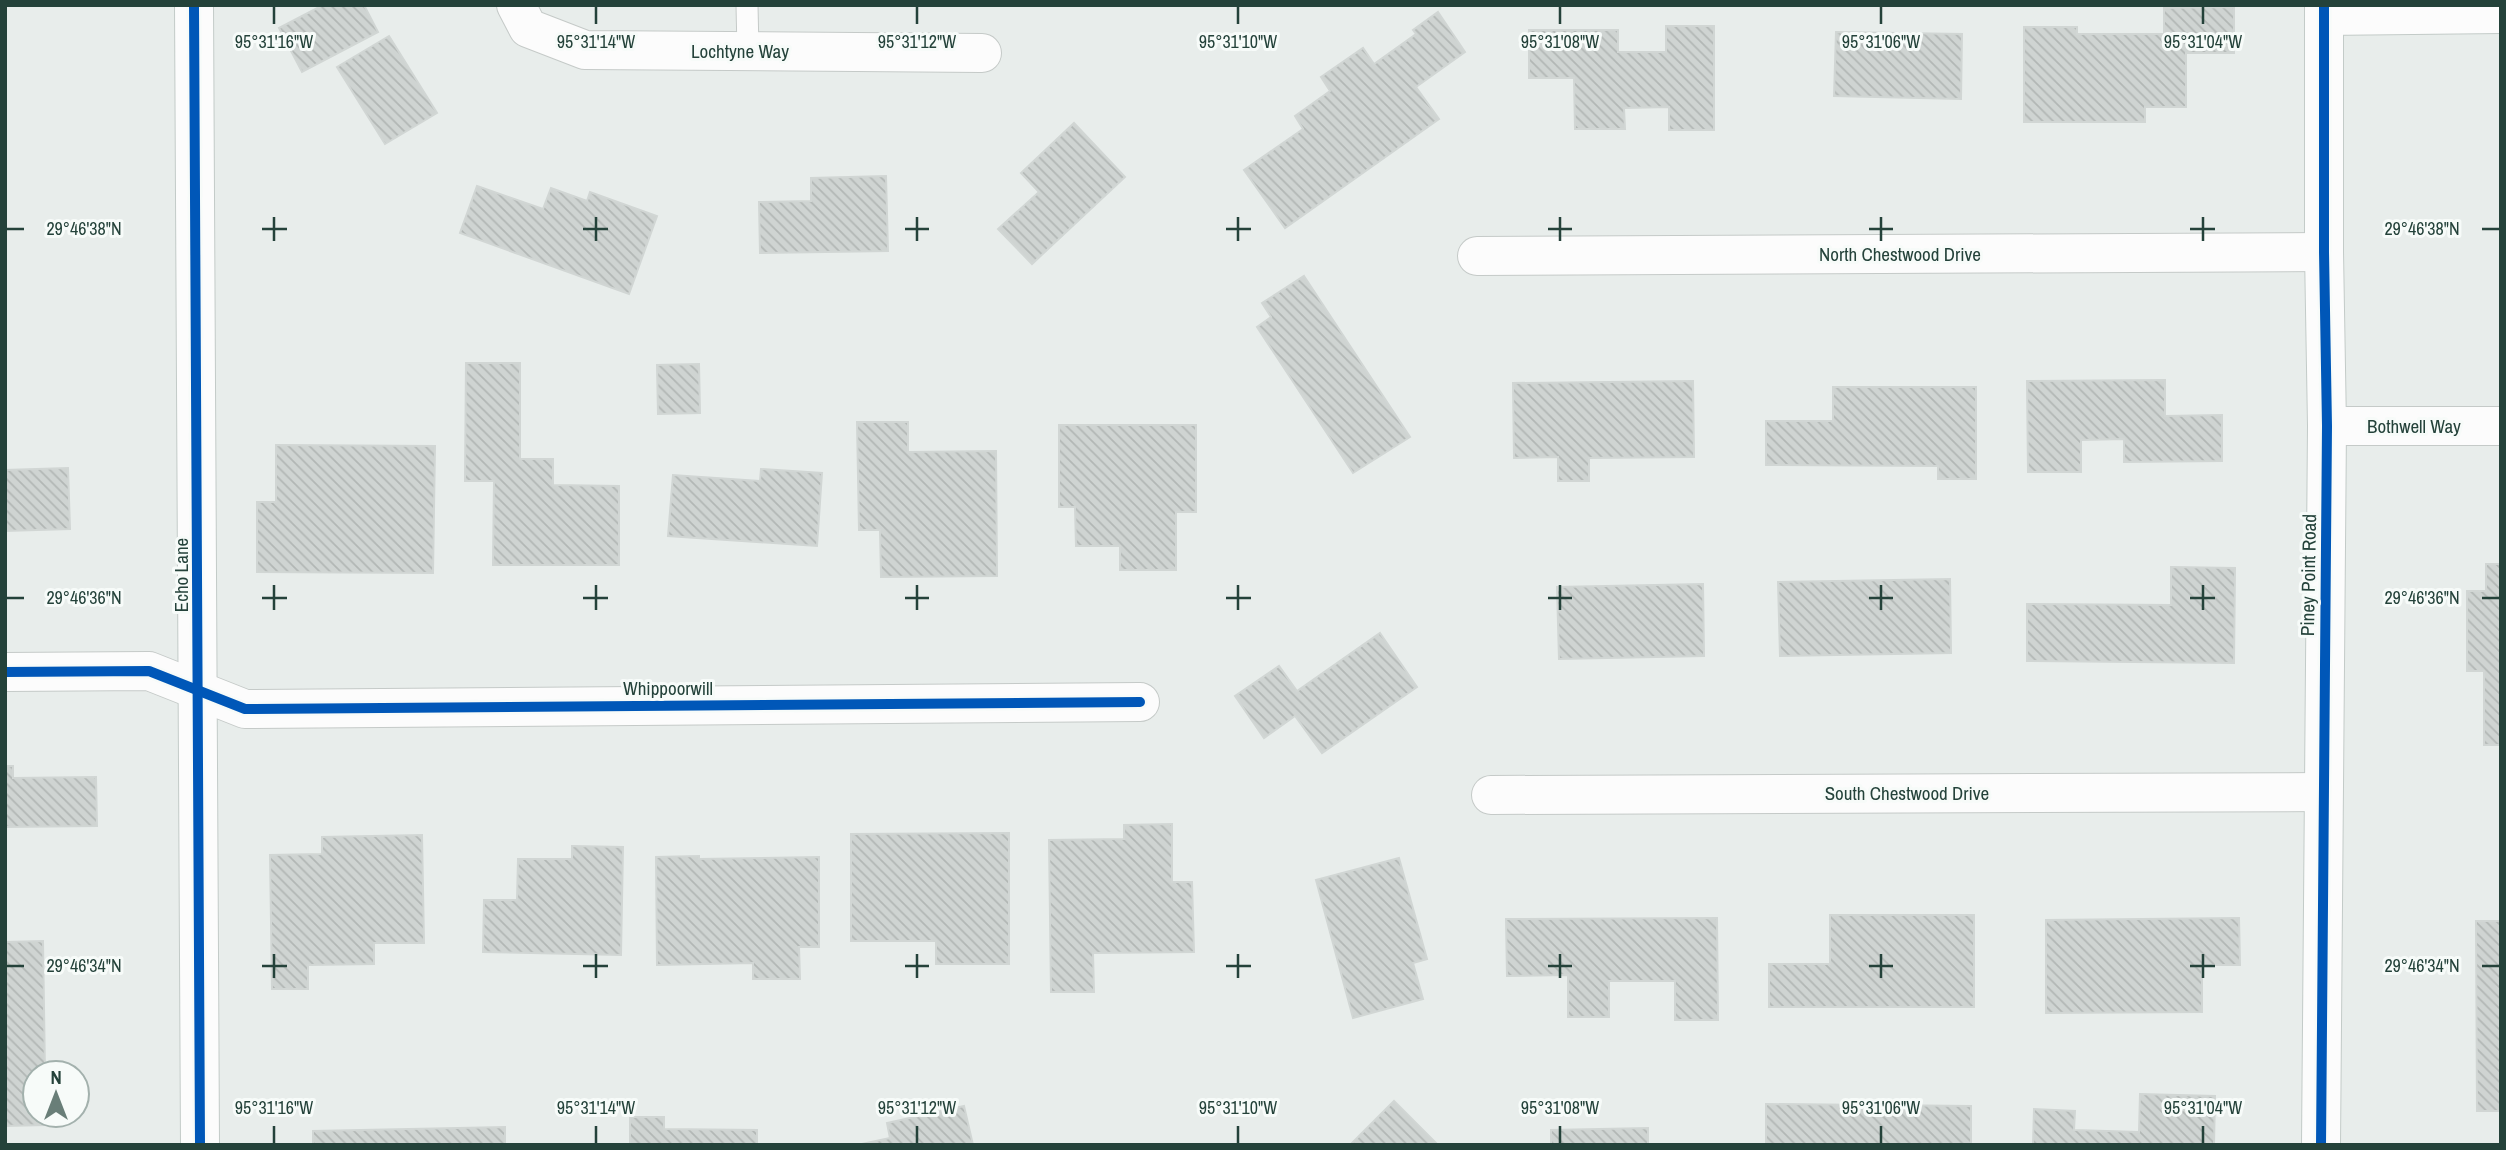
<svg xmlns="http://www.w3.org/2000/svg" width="2506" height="1150" font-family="'Archivo Narrow',sans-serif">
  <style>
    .building { fill: url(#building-back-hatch); stroke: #d1d6d4; stroke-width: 2 }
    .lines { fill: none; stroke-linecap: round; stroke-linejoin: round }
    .lane-casing { stroke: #c5cac8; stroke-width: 23 }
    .street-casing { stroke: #c5cac8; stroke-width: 40 }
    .secondary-casing { stroke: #c3cbc8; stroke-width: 40 }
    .lane { stroke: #fcfcfc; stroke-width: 21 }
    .street { stroke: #fcfcfc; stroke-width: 38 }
    .secondary { stroke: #fcfcfc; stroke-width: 38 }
    .cycleway-casing { stroke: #f7fbf9; stroke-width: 15 }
    .cycleway { stroke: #0057b8; stroke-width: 10 }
    .ticks { fill: none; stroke: #24423a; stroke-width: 2.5 }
    .labels { text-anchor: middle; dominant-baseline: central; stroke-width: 6; stroke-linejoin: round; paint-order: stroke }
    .street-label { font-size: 19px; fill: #24423a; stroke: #f7fbf9 }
    .ticks-label { font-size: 18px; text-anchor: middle; fill: #24423a; stroke: #f7fbf9; stroke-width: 6; stroke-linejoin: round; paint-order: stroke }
  </style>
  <defs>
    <pattern id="building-back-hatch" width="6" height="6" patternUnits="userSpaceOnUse" patternTransform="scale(1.75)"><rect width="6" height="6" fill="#cfd4d2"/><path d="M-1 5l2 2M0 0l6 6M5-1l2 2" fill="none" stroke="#b2b7b5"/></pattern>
  </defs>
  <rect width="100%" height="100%" fill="#e8edeb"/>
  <!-- building -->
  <g class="building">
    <path d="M323,5H364L378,32L302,72L279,28Z"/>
    <path d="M2234,7V53H2186V107H2145V122H2024V27H2077V34H2164V8Z"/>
    <path d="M1438,12L1465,52L1416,87L1439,119L1285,228L1244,170L1303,129L1295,116L1330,91L1321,77L1363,48L1374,64L1416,34L1413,30Z"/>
    <path d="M1666,26H1714V130H1669V107L1624,108L1625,129H1575L1574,78H1529V30H1618V52H1666Z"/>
    <path d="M1836,32L1962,34L1961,99L1834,96Z"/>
    <path d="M389,36L437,113L385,144L337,67Z"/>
    <path d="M1074,123L1125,177L1032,264L998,229L1039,192L1021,173Z"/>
    <path d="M886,176L888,251L760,253L759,202L811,201V178Z"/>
    <path d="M477,186L543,209L551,188L587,201L590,192L657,216L629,294L460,233Z"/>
    <path d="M1304,276L1410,437L1353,473L1257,327L1271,317L1262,303Z"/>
    <path d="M466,363H520V459H553V485L619,486V565H493L494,481H465Z"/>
    <path d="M699,364L700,413L658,414L657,365Z"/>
    <path d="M2165,380V416L2222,415V461L2124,462V439L2081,440V472H2028L2027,381Z"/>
    <path d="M1693,381L1694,457L1589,458V481H1558V457L1514,458L1513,383Z"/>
    <path d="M1833,387H1976V479H1938V466L1766,465V421H1833Z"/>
    <path d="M857,422H908V452L996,451L997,576L881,577L880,530H859Z"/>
    <path d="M1059,425H1196V512H1176V570H1120V546H1076L1075,507H1059Z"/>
    <path d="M276,445L435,446L433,573L257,572V502H276Z"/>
    <path d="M68,468L70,529L5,531V470Z"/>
    <path d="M761,469L822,473L817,546L668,536L673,475L760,481Z"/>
    <path d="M2486,564H2501V745H2484V671H2467V591H2486Z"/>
    <path d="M2171,567L2235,568L2234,663L2027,661V604L2171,605Z"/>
    <path d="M1950,579L1951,653L1780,656L1778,582Z"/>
    <path d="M1703,584L1704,656L1559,659L1557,587Z"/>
    <path d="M1380,633L1417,687L1322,753L1295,716L1264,738L1235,696L1279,666L1297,691Z"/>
    <path d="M5,766H13V778L96,777L97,826L5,827V857Z"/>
    <path d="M1172,824V882H1192L1194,952L1093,953L1094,992H1051L1049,840L1124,839V825Z"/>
    <path d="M1009,833V964H936V941H851V834Z"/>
    <path d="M422,835L424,943H374V964L308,965V989H272L270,855L322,854V837Z"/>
    <path d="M572,846L623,847L621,955L483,952L484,900H517L518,859H572Z"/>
    <path d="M699,856V859L819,857V947H799L800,979H753V963L657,965L656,857Z"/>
    <path d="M1399,858L1427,959L1413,963L1423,999L1353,1018L1316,880Z"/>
    <path d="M1830,915H1974V1007H1769V964H1830Z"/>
    <path d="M1717,918L1718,1020H1675V981H1609V1017H1568V975L1507,976L1506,919Z"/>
    <path d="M2239,918L2240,965H2202V1012L2046,1013V920Z"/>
    <path d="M2476,921H2501V1111H2477Z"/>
    <path d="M43,941L45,1073H35V1115H46V1125L5,1126V942Z"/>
    <path d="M2140,1094L2215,1096L2214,1145H2033L2034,1109L2075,1111L2074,1130L2139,1132Z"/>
    <path d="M1394,1101L1438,1145H1350Z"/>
    <path d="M1766,1104L1971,1106V1145H1766Z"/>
    <path d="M964,1106L973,1145H857L890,1138L887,1123Z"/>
    <path d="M630,1117H664V1129L757,1130V1145H630Z"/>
    <path d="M505,1127V1145H313V1131Z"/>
    <path d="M1648,1128V1145H1551V1130Z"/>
  </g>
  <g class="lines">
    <!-- lane casing -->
    <g class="lane-casing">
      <path id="lane" d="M747,5L748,51"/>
    </g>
    <!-- street casing -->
    <g class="street-casing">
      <g id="street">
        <path d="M516,5L528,28L585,50L982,53"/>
        <path d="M1477,256L2324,252"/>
        <path d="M2327,426H2501"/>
        <path d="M5,672L149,671L245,709L1140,702"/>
        <path d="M1491,795L2323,792"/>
      </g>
    </g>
    <!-- secondary casing -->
    <g class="secondary-casing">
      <g id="secondary">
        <path d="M194,5L200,1145"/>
        <path d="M2324,16L2501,14"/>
        <path d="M2321,1145L2327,426L2324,252V5"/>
      </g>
    </g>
    <!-- lane -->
    <use href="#lane" class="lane"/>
    <!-- street -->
    <use href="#street" class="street"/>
    <!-- secondary -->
    <use href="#secondary" class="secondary"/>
    <!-- cycleway casing -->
    <g class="cycleway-casing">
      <g id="cycleway">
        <path d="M194,5L200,1145"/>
        <path d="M5,672L149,671L245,709L1140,702"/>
        <path d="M2321,1145L2327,426L2324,252V5"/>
      </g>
    </g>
    <!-- cycleway -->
    <use href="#cycleway" class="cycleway"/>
  </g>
  <!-- ticks -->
  <path class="ticks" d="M274,7V24M596,7V24M917,7V24M1238,7V24M1560,7V24M1881,7V24M2203,7V24M274,217V241M596,217V241M917,217V241M1238,217V241M1560,217V241M1881,217V241M2203,217V241M7,229H24M262,229H287M583,229H608M905,229H929M1226,229H1251M1548,229H1572M1869,229H1893M2190,229H2215M2482,229H2499M274,585V610M596,585V610M917,585V610M1238,585V610M1560,585V610M1881,585V610M2203,585V610M7,598H24M262,598H287M583,598H608M905,598H929M1226,598H1251M1548,598H1572M1869,598H1893M2190,598H2215M2482,598H2499M274,954V978M596,954V978M917,954V978M1238,954V978M1560,954V978M1881,954V978M2203,954V978M7,966H24M262,966H287M583,966H608M905,966H929M1226,966H1251M1548,966H1572M1869,966H1893M2190,966H2215M2482,966H2499M274,1126V1143M596,1126V1143M917,1126V1143M1238,1126V1143M1560,1126V1143M1881,1126V1143M2203,1126V1143"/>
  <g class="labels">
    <!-- street labels -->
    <g class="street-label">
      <text x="740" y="51">Lochtyne Way</text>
      <text x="1900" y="254">North Chestwood Drive</text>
      <text x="2414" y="426">Bothwell Way</text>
      <text transform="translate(181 575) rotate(-90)">Echo Lane</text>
      <text transform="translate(2308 575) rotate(-89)">Piney Point Road</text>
      <text x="668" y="688">Whippoorwill</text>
      <text x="1907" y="793">South Chestwood Drive</text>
    </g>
  </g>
  <g class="ticks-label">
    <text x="274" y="48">95°31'16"W</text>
    <text x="596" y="48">95°31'14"W</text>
    <text x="917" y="48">95°31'12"W</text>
    <text x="1238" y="48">95°31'10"W</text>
    <text x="1560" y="48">95°31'08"W</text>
    <text x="1881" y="48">95°31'06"W</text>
    <text x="2203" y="48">95°31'04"W</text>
    <text x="84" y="235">29°46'38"N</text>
    <text x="2422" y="235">29°46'38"N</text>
    <text x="84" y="604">29°46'36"N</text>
    <text x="2422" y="604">29°46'36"N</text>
    <text x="84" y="972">29°46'34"N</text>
    <text x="2422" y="972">29°46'34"N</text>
    <text x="274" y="1114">95°31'16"W</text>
    <text x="596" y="1114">95°31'14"W</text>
    <text x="917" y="1114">95°31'12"W</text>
    <text x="1238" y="1114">95°31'10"W</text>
    <text x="1560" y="1114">95°31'08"W</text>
    <text x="1881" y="1114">95°31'06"W</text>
    <text x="2203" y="1114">95°31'04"W</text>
  </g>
  <!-- border -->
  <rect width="2506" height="1150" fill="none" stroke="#24423a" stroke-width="14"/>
  <!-- north arrow -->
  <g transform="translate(56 1094)"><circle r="33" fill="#f7fbf9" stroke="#a3b1ad" stroke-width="2"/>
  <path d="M0-5L12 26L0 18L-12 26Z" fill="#697e78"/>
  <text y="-10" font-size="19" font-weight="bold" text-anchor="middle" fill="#24423a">N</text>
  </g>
</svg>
